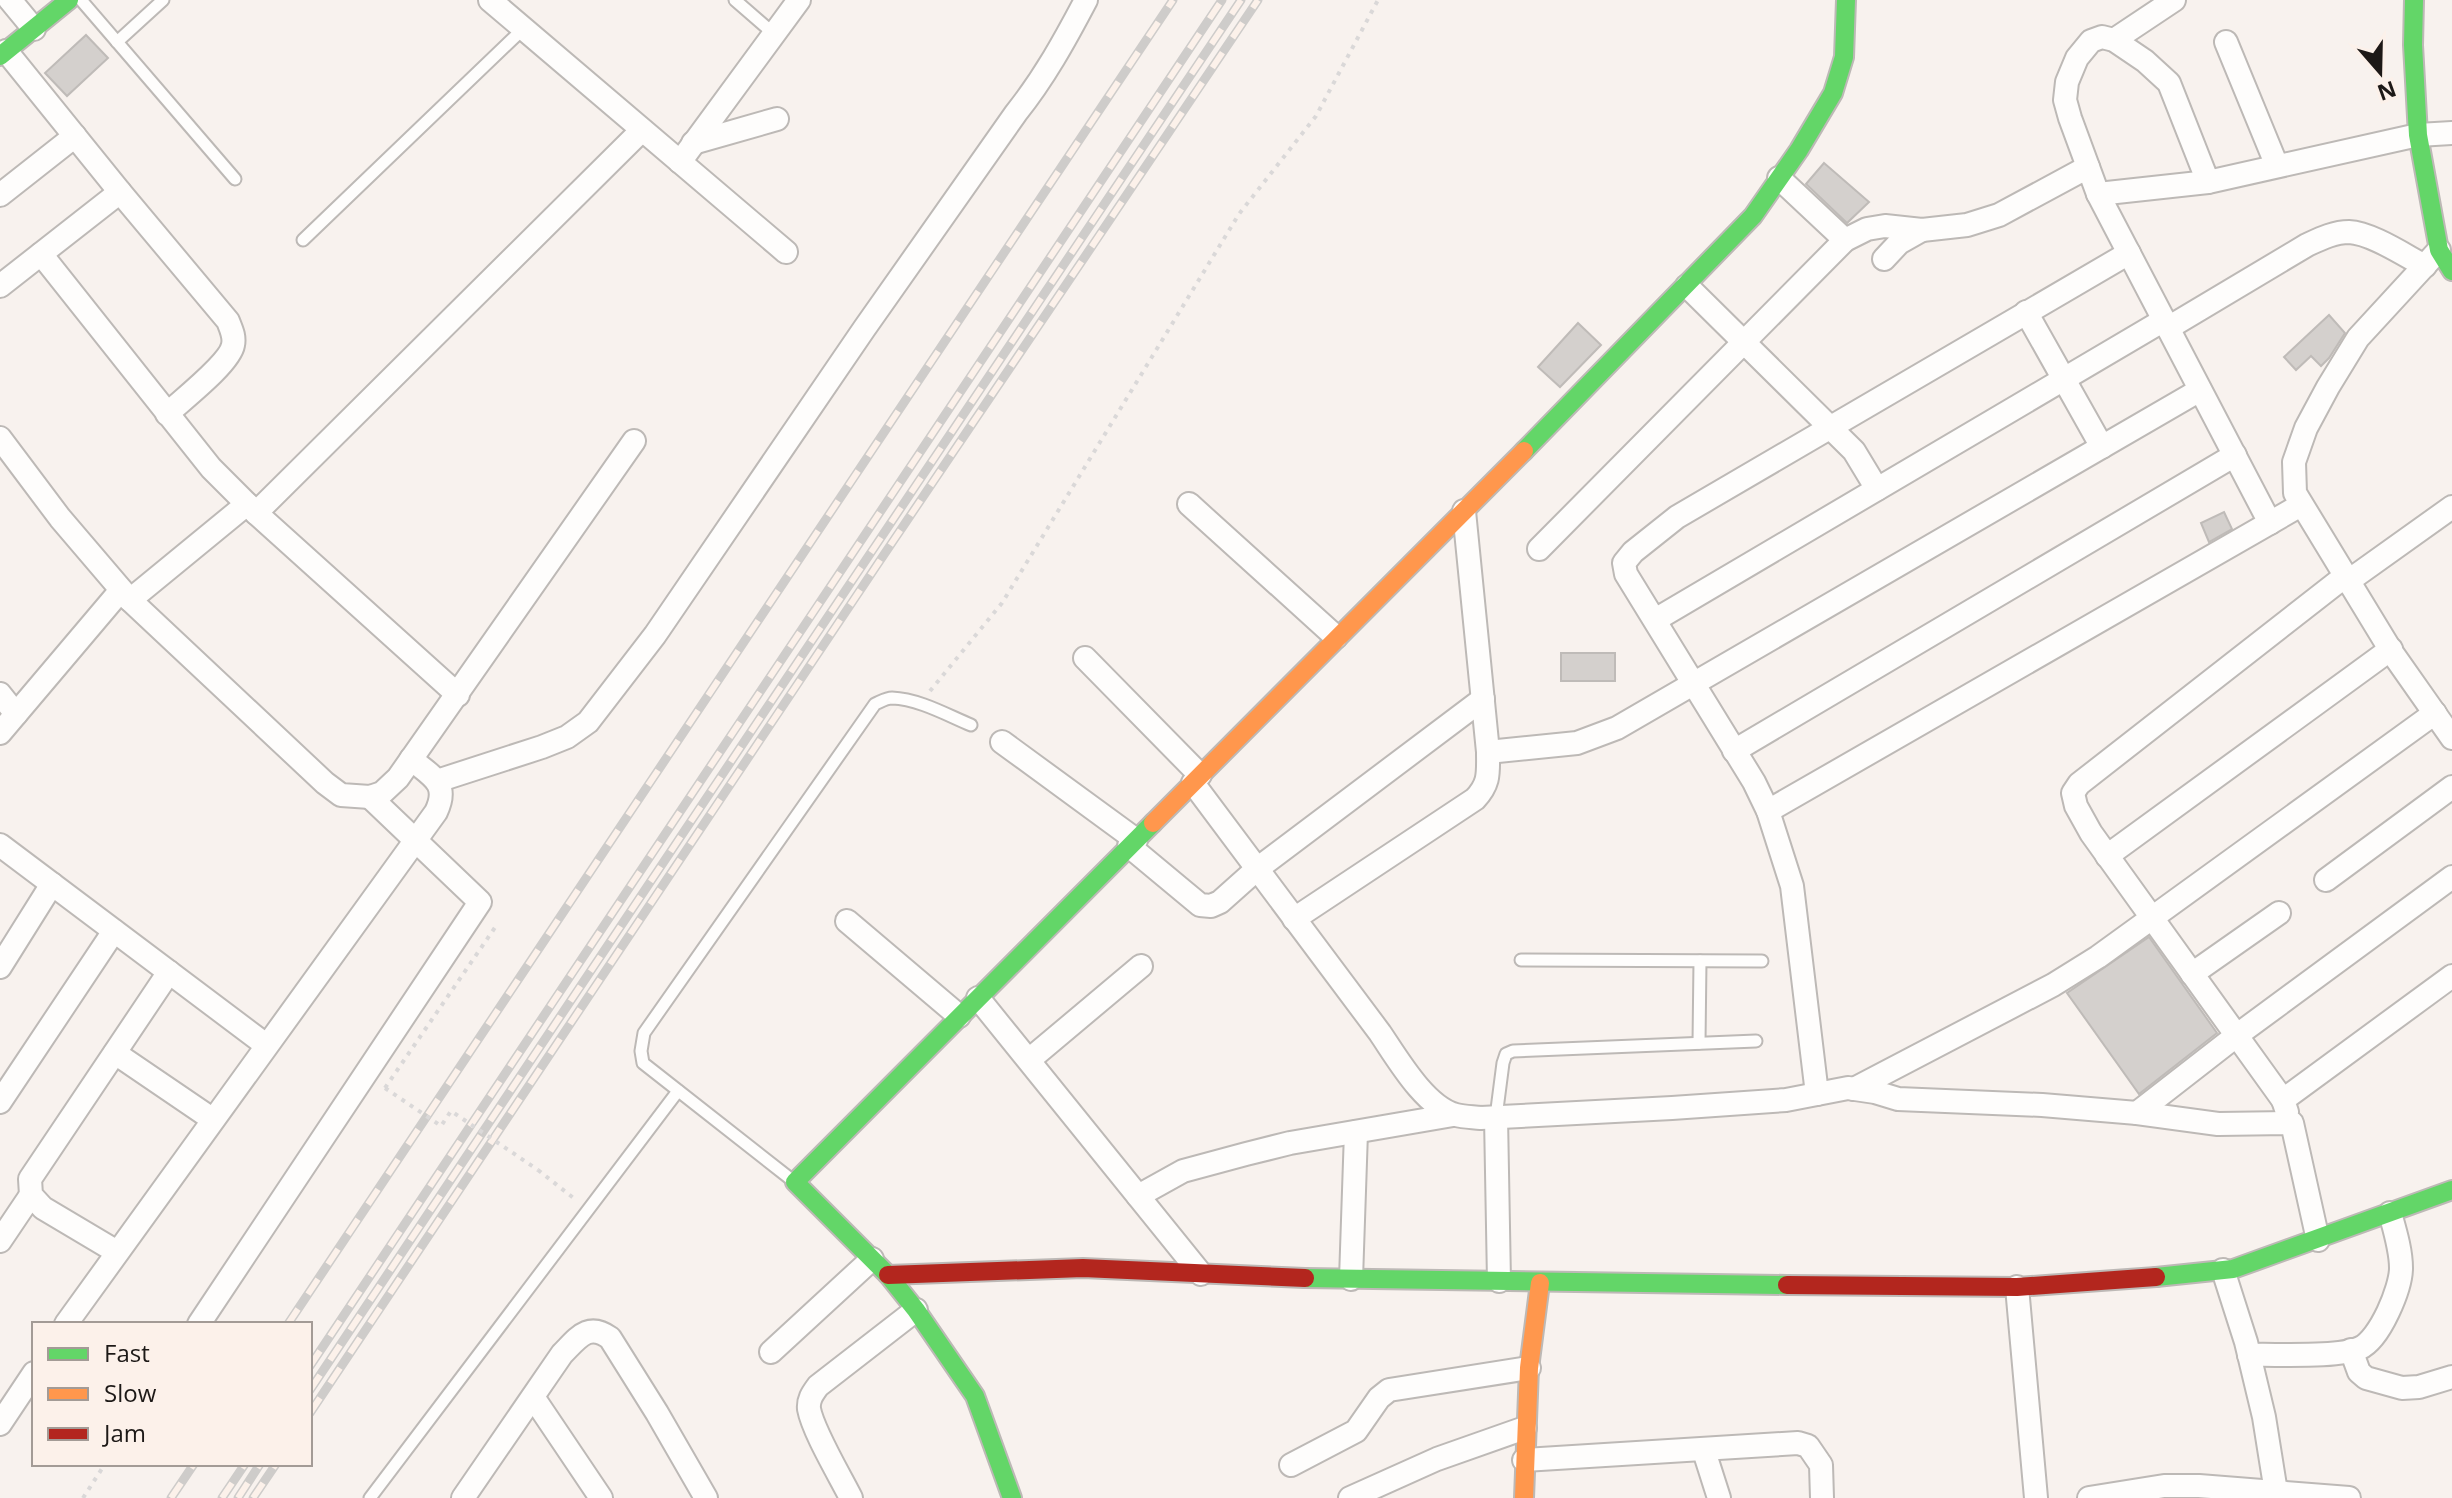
<svg xmlns="http://www.w3.org/2000/svg" width="2452" height="1498" font-family="'Open Sans',sans-serif">
  <style>
    .building { fill: #d4d0cd; stroke: #bfbbb8; stroke-width: 2 }
    .lines { fill: none; stroke-linecap: round; stroke-linejoin: round }
    .lane-casing { stroke: #bdb9b6; stroke-width: 15 }
    .street-casing { stroke: #bdb9b6; stroke-width: 26 }
    .fast-casing { stroke: #bdb9b6; stroke-width: 22 }
    .slow-casing { stroke: #bdb9b6; stroke-width: 22 }
    .jam-casing { stroke: #bdb9b6; stroke-width: 22 }
    .path { stroke: #dad8d8; stroke-width: 4; stroke-dasharray: 4 6; stroke-linecap: butt }
    .lane { stroke: #fefdfc; stroke-width: 11 }
    .street { stroke: #fefdfc; stroke-width: 22 }
    .fast { stroke: #63d668; stroke-width: 18 }
    .slow { stroke: #ff974d; stroke-width: 18 }
    .jam { stroke: #b3261e; stroke-width: 18 }
    .rail-casing { stroke: #ceccca; stroke-width: 9 }
    .rail { stroke: #fcf1ea; stroke-width: 6; stroke-dasharray: 18; stroke-linecap: butt }
    .path-bridge { stroke: #dad8d8; stroke-width: 4; stroke-dasharray: 4 6; stroke-linecap: butt }
  </style>
  <rect width="100%" height="100%" fill="#f8f2ee"/>
  <!-- building -->
  <g class="building">
    <path d="M86,35L108,58L67,96L45,73Z"/>
    <path d="M1824,163L1869,202L1847,223L1806,184Z"/>
    <path d="M2329,315L2345,333L2329,358L2321,366L2311,356L2296,370L2284,357Z"/>
    <path d="M1578,323L1601,345L1560,387L1538,367Z"/>
    <path d="M2224,512L2232,529L2209,542L2201,523Z"/>
    <rect x="1561" y="653" width="54" height="28"/>
    <path d="M2149,937L2217,1033L2139,1094L2067,993Z"/>
  </g>
  <g class="lines">
    <!-- lane casing -->
    <g class="lane-casing">
      <g id="lane">
        <path d="M81,0L235,179"/>
        <path d="M735,0L774,34"/>
        <path d="M117,42L163,0"/>
        <path d="M303,240L523,29"/>
        <path d="M1521,960L1762,961"/>
        <path d="M1699,1043L1700,961"/>
        <path d="M1496,1117L1503,1063L1506,1054L1513,1051L1756,1041"/>
        <path d="M792,1180L643,1063L641,1051L644,1033L875,704C880,702 886,698 892,698C919,699 947,715 971,725"/>
        <path d="M370,1498L678,1091"/>
      </g>
    </g>
    <!-- street casing -->
    <g class="street-casing">
      <g id="street">
        <path d="M10,0L34,29"/>
        <path d="M490,0L786,252"/>
        <path d="M2114,40L2174,0"/>
        <path d="M2226,42L2277,166"/>
        <path d="M6,51L120,192L228,321C231,329 235,336 233,345C230,363 182,400 167,414"/>
        <path d="M693,143L777,119"/>
        <path d="M680,162L799,0"/>
        <path d="M1779,178L1845,240"/>
        <path d="M2208,182L2169,83L2145,61L2114,40L2102,37L2091,41L2077,58L2067,82L2065,100L2070,118L2098,194L2270,523"/>
        <path d="M2098,194L2208,182L2418,135L2452,133"/>
        <path d="M0,195L75,136"/>
        <path d="M2439,250L2358,338L2328,387L2306,428L2294,462L2295,493L2393,654L2452,738"/>
        <path d="M41,254L211,468L256,513L458,695"/>
        <path d="M1884,259L1899,243L1922,230"/>
        <path d="M0,286L120,192"/>
        <path d="M1687,286L1854,451L1877,489"/>
        <path d="M2026,312L2102,447"/>
        <path d="M2168,328L2307,245C2320,239 2334,232 2349,232C2371,233 2404,255 2425,266"/>
        <path d="M0,438L60,518L130,600L325,783L341,795L370,797L382,793L398,778L634,441"/>
        <path d="M1189,504L1336,637"/>
        <path d="M256,513L642,130"/>
        <path d="M1539,549L1845,240L1867,229L1885,226L1922,230L1967,225L1999,215L2088,167"/>
        <path d="M2347,582L2452,507"/>
        <path d="M130,600L247,504"/>
        <path d="M1655,620L2164,320"/>
        <path d="M1085,658L1200,775"/>
        <path d="M0,694L16,714"/>
        <path d="M0,733L121,590"/>
        <path d="M1002,742L1136,840"/>
        <path d="M1734,751L2235,455"/>
        <path d="M1488,752L1577,743L1617,728L2200,390"/>
        <path d="M437,781L542,747L567,737L588,722L655,635L864,329L1016,113C1044,78 1065,40 1086,0"/>
        <path d="M1193,783L1380,1033C1397,1058 1425,1107 1456,1115C1464,1117 1473,1117 1481,1118L1672,1108L1786,1100L1848,1088L1875,1092L1898,1099L2042,1105L2137,1113L2218,1124L2292,1123L2318,1240"/>
        <path d="M1768,811L2301,505"/>
        <path d="M0,845L266,1045"/>
        <path d="M1129,846L1200,905L1211,906L1220,902L1257,869L1483,699"/>
        <path d="M2107,856L2391,649"/>
        <path d="M2326,880L2452,787"/>
        <path d="M1294,919L1475,799C1490,783 1488,773 1488,752L1464,511"/>
        <path d="M847,921L959,1016"/>
        <path d="M0,967L52,884"/>
        <path d="M2192,974L2279,913"/>
        <path d="M978,998L1201,1274"/>
        <path d="M115,1053L212,1119"/>
        <path d="M1029,1060L1141,966"/>
        <path d="M1854,1089L2053,985L2098,957L2435,713"/>
        <path d="M1817,1094L1792,886L1768,811L1754,782L1626,574L1624,563L1633,552L1677,517L2129,253"/>
        <path d="M2283,1100L2091,833L2076,806L2073,793L2079,784L2344,577"/>
        <path d="M0,1102L114,931"/>
        <path d="M2287,1112L2283,1100L2452,976"/>
        <path d="M2137,1113L2236,1036L2452,877"/>
        <path d="M1496,1117L1499,1281"/>
        <path d="M1138,1196L1183,1171L1246,1154L1290,1143L1453,1115"/>
        <path d="M0,1241L31,1195"/>
        <path d="M117,1252L43,1208L31,1195L30,1179L169,972"/>
        <path d="M2223,1270L2246,1342L2264,1417L2276,1492"/>
        <path d="M1351,1279L1356,1132"/>
        <path d="M2017,1287L2036,1498"/>
        <path d="M66,1324L436,812C450,783 431,776 411,759"/>
        <path d="M199,1324L480,902L370,797"/>
        <path d="M2351,1350L2359,1372L2366,1378L2402,1388L2419,1387L2452,1377"/>
        <path d="M771,1352L872,1259"/>
        <path d="M2249,1355C2277,1354 2337,1358 2360,1348C2380,1339 2401,1288 2401,1268C2401,1250 2395,1231 2390,1213"/>
        <path d="M533,1397L601,1498"/>
        <path d="M0,1424L34,1373"/>
        <path d="M1704,1451L1719,1498"/>
        <path d="M1524,1460L1798,1443L1808,1446L1821,1465L1822,1498"/>
        <path d="M1291,1465L1356,1431L1379,1398L1389,1390L1529,1368"/>
        <path d="M463,1498L562,1354C578,1338 588,1322 610,1338L657,1413L706,1498"/>
        <path d="M851,1498C840,1476 813,1431 809,1409C808,1399 813,1393 818,1386L916,1310"/>
        <path d="M1350,1498L1437,1459L1525,1428"/>
        <path d="M2089,1498L2164,1486H2199L2349,1498"/>
      </g>
    </g>
    <!-- fast casing -->
    <g class="fast-casing">
      <g id="fast">
        <path d="M2414,0L2413,45L2418,135L2439,250L2452,271"/>
        <path d="M0,56L69,0"/>
        <path d="M1524,451L1753,216L1799,150L1833,93L1844,57L1846,0"/>
        <path d="M2156,1277L2233,1269L2452,1190"/>
        <path d="M1305,1278L1787,1285"/>
        <path d="M1012,1498L975,1396L916,1310L888,1275L795,1182L1153,823"/>
      </g>
    </g>
    <!-- slow casing -->
    <g class="slow-casing">
      <g id="slow">
        <path d="M1153,823L1524,451"/>
        <path d="M1524,1498L1529,1368L1540,1283"/>
      </g>
    </g>
    <!-- jam casing -->
    <g class="jam-casing">
      <g id="jam">
        <path d="M888,1275L1083,1268L1305,1278"/>
        <path d="M1787,1285L2017,1287L2156,1277"/>
      </g>
    </g>
    <!-- path -->
    <g class="path">
      <path d="M930,691L1002,603L1239,214L1316,116L1378,0"/>
      <path d="M385,1088L496,926"/>
      <path d="M538,1170L576,1200"/>
      <path d="M83,1498L105,1464"/>
    </g>
    <!-- lane -->
    <use href="#lane" class="lane"/>
    <!-- street -->
    <use href="#street" class="street"/>
    <!-- fast -->
    <use href="#fast" class="fast"/>
    <!-- slow -->
    <use href="#slow" class="slow"/>
    <!-- jam -->
    <use href="#jam" class="jam"/>
    <!-- rail casing -->
    <g class="rail-casing">
      <g id="rail">
        <path d="M288,1324L1173,0"/>
        <path d="M310,1366L1222,0"/>
        <path d="M310,1390L1241,0"/>
        <path d="M310,1413L879,562L1258,0"/>
        <path d="M171,1498L194,1464"/>
        <path d="M222,1498L245,1464"/>
        <path d="M238,1498L260,1464"/>
        <path d="M253,1498L276,1464"/>
      </g>
    </g>
    <!-- rail -->
    <use href="#rail" class="rail"/>
    <!-- path-bridge -->
    <path class="path-bridge" d="M385,1088L441,1126L451,1111L538,1170"/>
  </g>
  <!-- legend -->
  <rect x="32" y="1322" width="280" height="144" fill="#fcf1ea" stroke="#a39b96" stroke-width="2"/>
  <rect x="48" y="1348" width="40" height="12" fill="#63d668" stroke="#a39b96" stroke-width="2"/>
  <text x="104" y="1362" font-size="24" fill="#1d1917">Fast</text>
  <rect x="48" y="1388" width="40" height="12" fill="#ff974d" stroke="#a39b96" stroke-width="2"/>
  <text x="104" y="1402" font-size="24" fill="#1d1917">Slow</text>
  <rect x="48" y="1428" width="40" height="12" fill="#b3261e" stroke="#a39b96" stroke-width="2"/>
  <text x="104" y="1442" font-size="24" fill="#1d1917">Jam</text>
  <!-- north arrow -->
  <g transform="translate(2380 72) rotate(160)" stroke="#fcf1ea" stroke-width="6" paint-order="stroke">
  <path d="M0-6L14 30L0 20L-14 30Z" fill="#1d1917"/>
  <text y="-12" font-size="22" font-weight="bold" text-anchor="middle" fill="#1d1917">N</text>
  </g>
</svg>
